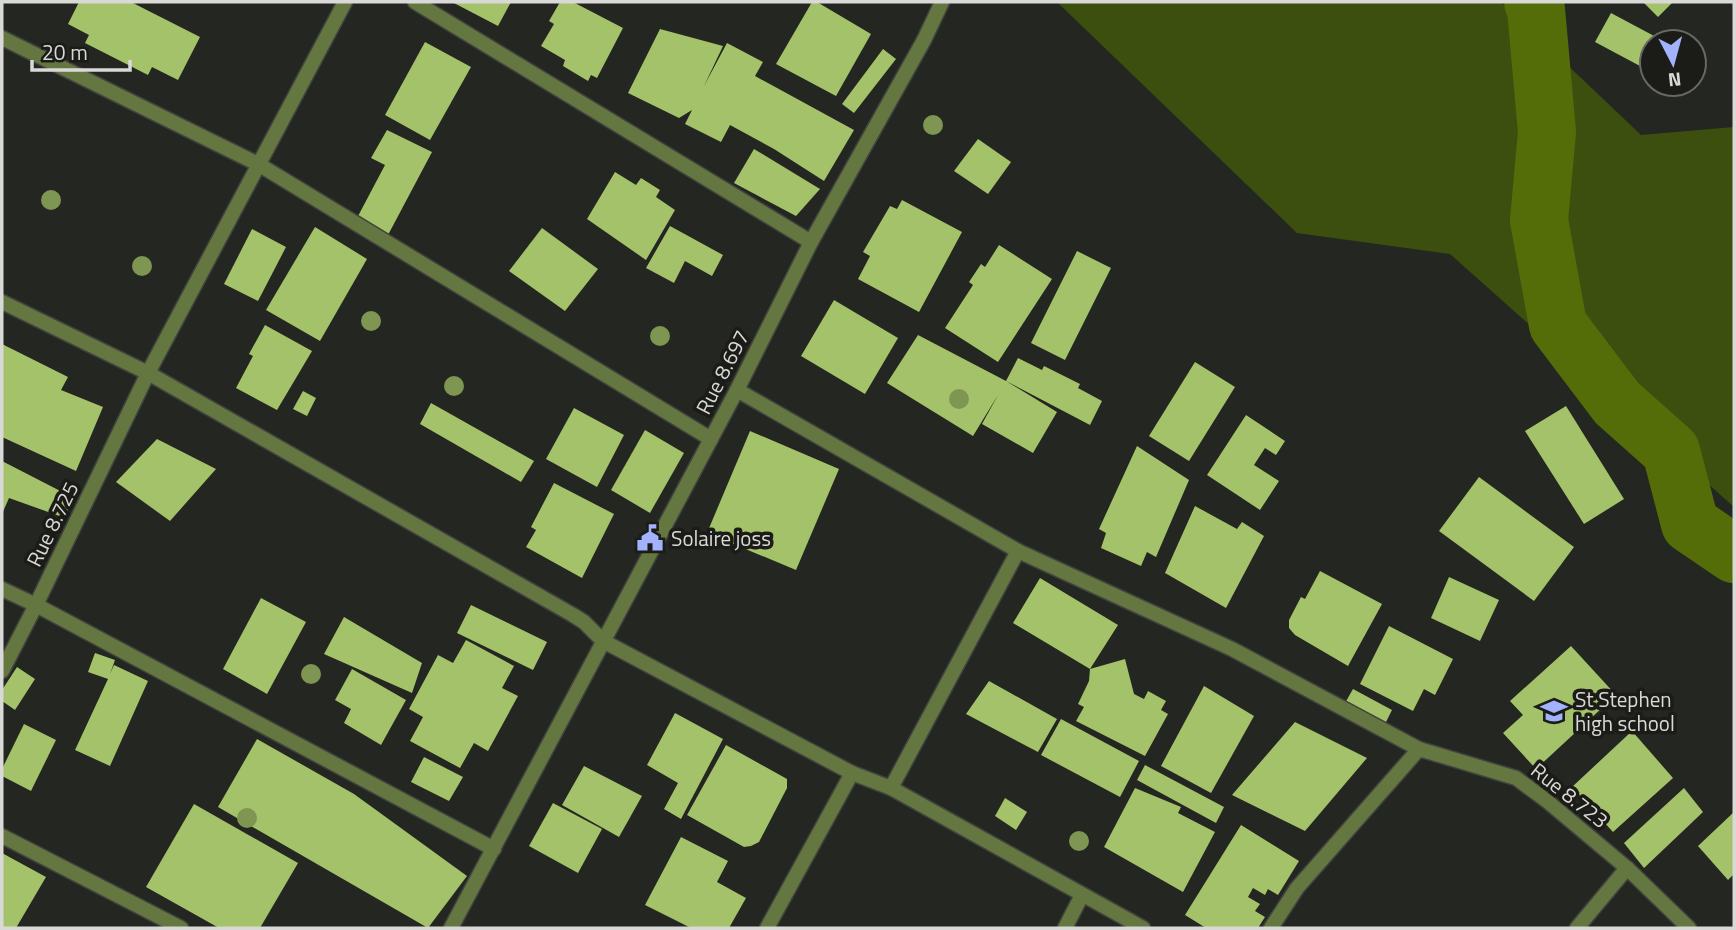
<svg xmlns="http://www.w3.org/2000/svg" width="1736" height="930" font-family="'Titillium Web',sans-serif">
  <style>
    .green { fill: #3d4f0e }
    .lines { fill: none; stroke-linecap: round; stroke-linejoin: round }
    .river { stroke: #546d09; stroke-width: 58 }
    .building { fill: #a4c269 }
    .minor-casing { stroke: #41433e; stroke-width: 17 }
    .minor { stroke: #657741; stroke-width: 14 }
    .tree { fill: #7f9552 }
    .labels { text-anchor: middle; dominant-baseline: central; stroke-width: 7; stroke-linejoin: round; paint-order: stroke }
    .street-label { font-size: 21px; fill: #d9dad7; stroke: #1b1c17 }
    .poi-label { font-size: 21px; fill: #d9dad7; stroke: #1b1c17; text-anchor: start }
  </style>
  <rect width="100%" height="100%" fill="#242621"/>
  <!-- green -->
  <path class="green" d="M1057,2H1501L1641,135L1734,127V507L1450,254L1297,233Z"/>
  <g class="lines">
    <!-- river -->
    <path class="river" d="M1533,2L1536,9L1547,132L1539,220L1558,325L1617,403L1671,451L1690,524L1734,554"/>
  </g>
  <!-- building -->
  <g class="building">
    <path d="M79,2H131L200,37L178,80L152,67L148,75L85,43L89,35L68,24Z"/>
    <path d="M452,2H511L498,26Z"/>
    <path d="M560,2H573L623,28L597,78L591,75L588,81L563,66L565,60L541,46L554,24L549,21Z"/>
    <path d="M812,2H817L871,34L836,96L776,64Z"/>
    <path d="M1643,2H1673L1658,17Z"/>
    <path d="M1611,13L1656,37L1640,66L1595,42Z"/>
    <path d="M660,29L723,46L704,86L727,43L763,62L755,76L854,130L824,181L774,149L730,125L721,142L685,124L692,110L679,118L628,93Z"/>
    <path d="M425,42L471,67L430,140L385,115Z"/>
    <path d="M883,49L896,59L854,113L842,104Z"/>
    <path d="M387,130L432,152L388,235L357,218L385,165L371,158Z"/>
    <path d="M978,139L1011,162L988,194L954,171Z"/>
    <path d="M754,149L820,189L796,216L734,183Z"/>
    <path d="M615,172L636,185L641,178L660,190L656,197L675,210L646,260L587,219Z"/>
    <path d="M902,200L962,232L919,312L858,279L870,256L863,252L890,206L897,209Z"/>
    <path d="M670,226L723,255L712,276L685,261L674,283L646,268Z"/>
    <path d="M315,227L367,259L320,341L266,310Z"/>
    <path d="M542,228L598,269L565,311L509,271Z"/>
    <path d="M252,229L286,247L258,301L224,284Z"/>
    <path d="M999,245L1052,279L998,362L945,328L973,285L969,282L981,264L985,267Z"/>
    <path d="M1077,251L1111,268L1065,360L1031,343Z"/>
    <path d="M834,300L898,338L865,394L801,356Z"/>
    <path d="M265,325L312,351L277,410L236,388L253,356L249,354Z"/>
    <path d="M918,335L1006,381L1018,358L1042,370L1044,366L1080,384L1078,388L1102,401L1090,425L1006,381L1057,412L1033,453L982,424L998,395L973,436L887,383Z"/>
    <path d="M2,344L68,377L61,390L103,407L76,471L2,437Z"/>
    <path d="M1195,362L1235,387L1189,461L1149,436Z"/>
    <path d="M303,391L316,398L307,416L293,409Z"/>
    <path d="M431,403L534,461L521,482L420,424Z"/>
    <path d="M1566,406L1624,499L1584,524L1525,431Z"/>
    <path d="M574,408L624,435L597,487L546,459Z"/>
    <path d="M1246,415L1285,441L1276,455L1265,448L1254,465L1279,481L1260,510L1207,475Z"/>
    <path d="M645,430L684,453L650,513L611,490Z"/>
    <path d="M750,431L839,469L796,570L707,533Z"/>
    <path d="M157,439L216,469L170,521L116,482Z"/>
    <path d="M1137,446L1189,480L1156,557L1147,552L1141,566L1101,548L1106,533L1099,529Z"/>
    <path d="M2,461L72,497L65,518L9,498L2,514Z"/>
    <path d="M1479,477L1574,547L1534,601L1439,531Z"/>
    <path d="M554,483L614,514L582,578L526,547L536,530L531,527Z"/>
    <path d="M1195,506L1237,529L1242,522L1264,536L1226,608L1165,573Z"/>
    <path d="M1320,571L1382,604L1348,666L1295,635L1289,628V620L1301,597L1305,599Z"/>
    <path d="M1449,577L1499,600L1480,641L1431,618Z"/>
    <path d="M1040,578L1118,625L1090,669L1125,659L1134,694L1144,699L1148,691L1166,701L1161,710L1168,714L1145,756L1076,721L1084,707L1078,704L1089,681L1090,669L1013,623Z"/>
    <path d="M261,598L306,622L267,694L223,669Z"/>
    <path d="M471,605L547,642L533,670L457,633Z"/>
    <path d="M344,617L422,663L412,693L324,654Z"/>
    <path d="M1389,626L1453,659L1435,695L1424,689L1413,711L1360,684Z"/>
    <path d="M466,640L514,666L502,688L518,696L488,751L474,743L460,768L410,741L423,717L409,709L438,655L453,663Z"/>
    <path d="M1571,646L1616,695L1536,769L1503,733L1523,715L1510,701Z"/>
    <path d="M95,653L115,660L110,674L114,665L148,681L110,766L75,750L108,679L88,672Z"/>
    <path d="M17,667L35,679L15,710L2,701V690Z"/>
    <path d="M352,669L406,700L381,745L344,723L351,709L335,700Z"/>
    <path d="M989,681L1057,719L1038,752L966,714Z"/>
    <path d="M1204,686L1254,716L1211,793L1161,766Z"/>
    <path d="M1353,689L1392,710L1385,724L1345,703Z"/>
    <path d="M675,713L723,739L681,819L664,809L678,783L647,765Z"/>
    <path d="M1061,719L1139,761L1120,797L1041,755Z"/>
    <path d="M1295,722L1367,758L1305,831L1232,795Z"/>
    <path d="M24,724L56,740L31,791L2,776V769Z"/>
    <path d="M1632,731L1673,778L1613,832L1572,787Z"/>
    <path d="M257,739L354,794L467,876L428,928L218,807Z"/>
    <path d="M726,745L787,779V788L759,842L751,846L744,847L687,815Z"/>
    <path d="M424,757L463,777L449,801L411,782Z"/>
    <path d="M1145,765L1224,807L1216,823L1137,780Z"/>
    <path d="M584,766L642,796L619,837L562,805Z"/>
    <path d="M1135,788L1181,807L1178,813L1215,832L1183,892L1104,847Z"/>
    <path d="M1684,788L1703,812L1644,868L1624,843Z"/>
    <path d="M1005,798L1027,812L1016,830L995,816Z"/>
    <path d="M553,803L602,829L578,873L529,846Z"/>
    <path d="M194,804L298,863L260,928H219L146,887Z"/>
    <path d="M1734,812V874L1728,880L1698,846Z"/>
    <path d="M1241,825L1299,861L1278,895L1268,889L1265,895L1253,888L1248,897L1260,904L1255,911L1265,917L1258,928H1206L1185,915Z"/>
    <path d="M681,837L728,861L717,882L746,898L729,928H691L645,905Z"/>
    <path d="M2,853L46,877L16,928H2Z"/>
  </g>
  <g class="lines">
    <!-- minor casing -->
    <g class="minor-casing">
      <g id="minor">
        <path d="M345,2L148,373L36,605L494,849"/>
        <path d="M415,2L811,242L737,390L451,928"/>
        <path d="M2,38L258,164L711,439"/>
        <path d="M811,242L924,40L942,2"/>
        <path d="M2,302L148,373L573,615L584,622L603,641L852,773L891,788L1143,928"/>
        <path d="M737,390L1018,551L1232,649L1419,749"/>
        <path d="M2,589L36,605L2,671"/>
        <path d="M891,788L1018,551"/>
        <path d="M2,836L181,928"/>
        <path d="M767,928L852,773"/>
        <path d="M1065,928L1082,895"/>
        <path d="M1271,928L1297,888L1419,749L1516,778L1547,801L1627,868L1689,928"/>
        <path d="M1577,928L1627,868"/>
      </g>
    </g>
    <!-- minor -->
    <use href="#minor" class="minor"/>
  </g>
  <!-- trees -->
  <g class="tree">
    <circle cx="933" cy="125" r="10"/>
    <circle cx="51" cy="200" r="10"/>
    <circle cx="142" cy="266" r="10"/>
    <circle cx="371" cy="321" r="10"/>
    <circle cx="660" cy="336" r="10"/>
    <circle cx="454" cy="386" r="10"/>
    <circle cx="959" cy="399" r="10"/>
    <circle cx="311" cy="674" r="10"/>
    <circle cx="247" cy="818" r="10"/>
    <circle cx="1079" cy="841" r="10"/>
  </g>
  <!-- icons -->
  <defs>
    <g id="civic-bare" transform="scale(2.1)"><path d="M-.6-6.5H3V-4.5H.6V-3L4-1V1h2V6H-6V1h2V-1L-.6-3ZM-1.2 2.5V6h2.4V2.5Z" fill="#a2b2fd" stroke="#1b1c17" stroke-width="2.5" paint-order="stroke"/></g>
    <g id="school-bare" transform="scale(2.1)"><path d="M0-5L7-2L0 1L-7-2ZM-4 1L0 2.5L4 1V4Q0 6-4 4Z" fill="#a2b2fd" stroke="#1b1c17" stroke-width="2.5" paint-order="stroke"/></g>
  </defs>
  <g fill-rule="evenodd">
    <use href="#civic-bare" x="650" y="538"/>
    <use href="#school-bare" x="1554" y="711"/>
  </g>
  <g class="labels">
    <!-- street labels -->
    <g class="street-label">
      <text transform="translate(722 372) rotate(-63)">Rue 8.697</text>
      <text transform="translate(52 524) rotate(-64)">Rue 8.725</text>
      <text transform="translate(1570 795) rotate(38)">Rue 8.723</text>
    </g>
    <!-- poi labels -->
    <g class="poi-label">
      <text x="671" y="538">Solaire joss</text>
      <text x="1575" y="699">St Stephen<tspan x="1575" dy="24">high school</tspan></text>
    </g>
  </g>
  <!-- border -->
  <rect width="1736" height="930" fill="none" stroke="#d9dad7" stroke-width="7"/>
  <!-- north arrow -->
  <g transform="translate(1673 63) rotate(174)"><circle r="33" fill="#1b1c17" stroke="#676864" stroke-width="2"/>
  <path d="M0-5L12 26L0 18L-12 26Z" fill="#a2b2fd"/>
  <text y="-10" font-size="19" font-weight="bold" text-anchor="middle" fill="#d9dad7">N</text>
  </g>
  <!-- scale -->
  <path d="M32 60v10h98v-10" fill="none" stroke="#d9dad7" stroke-width="3.5"/>
  <text x="42" y="60" font-size="21" fill="#d9dad7" stroke="#1b1c17" stroke-width="5" paint-order="stroke">20 m</text>
</svg>
